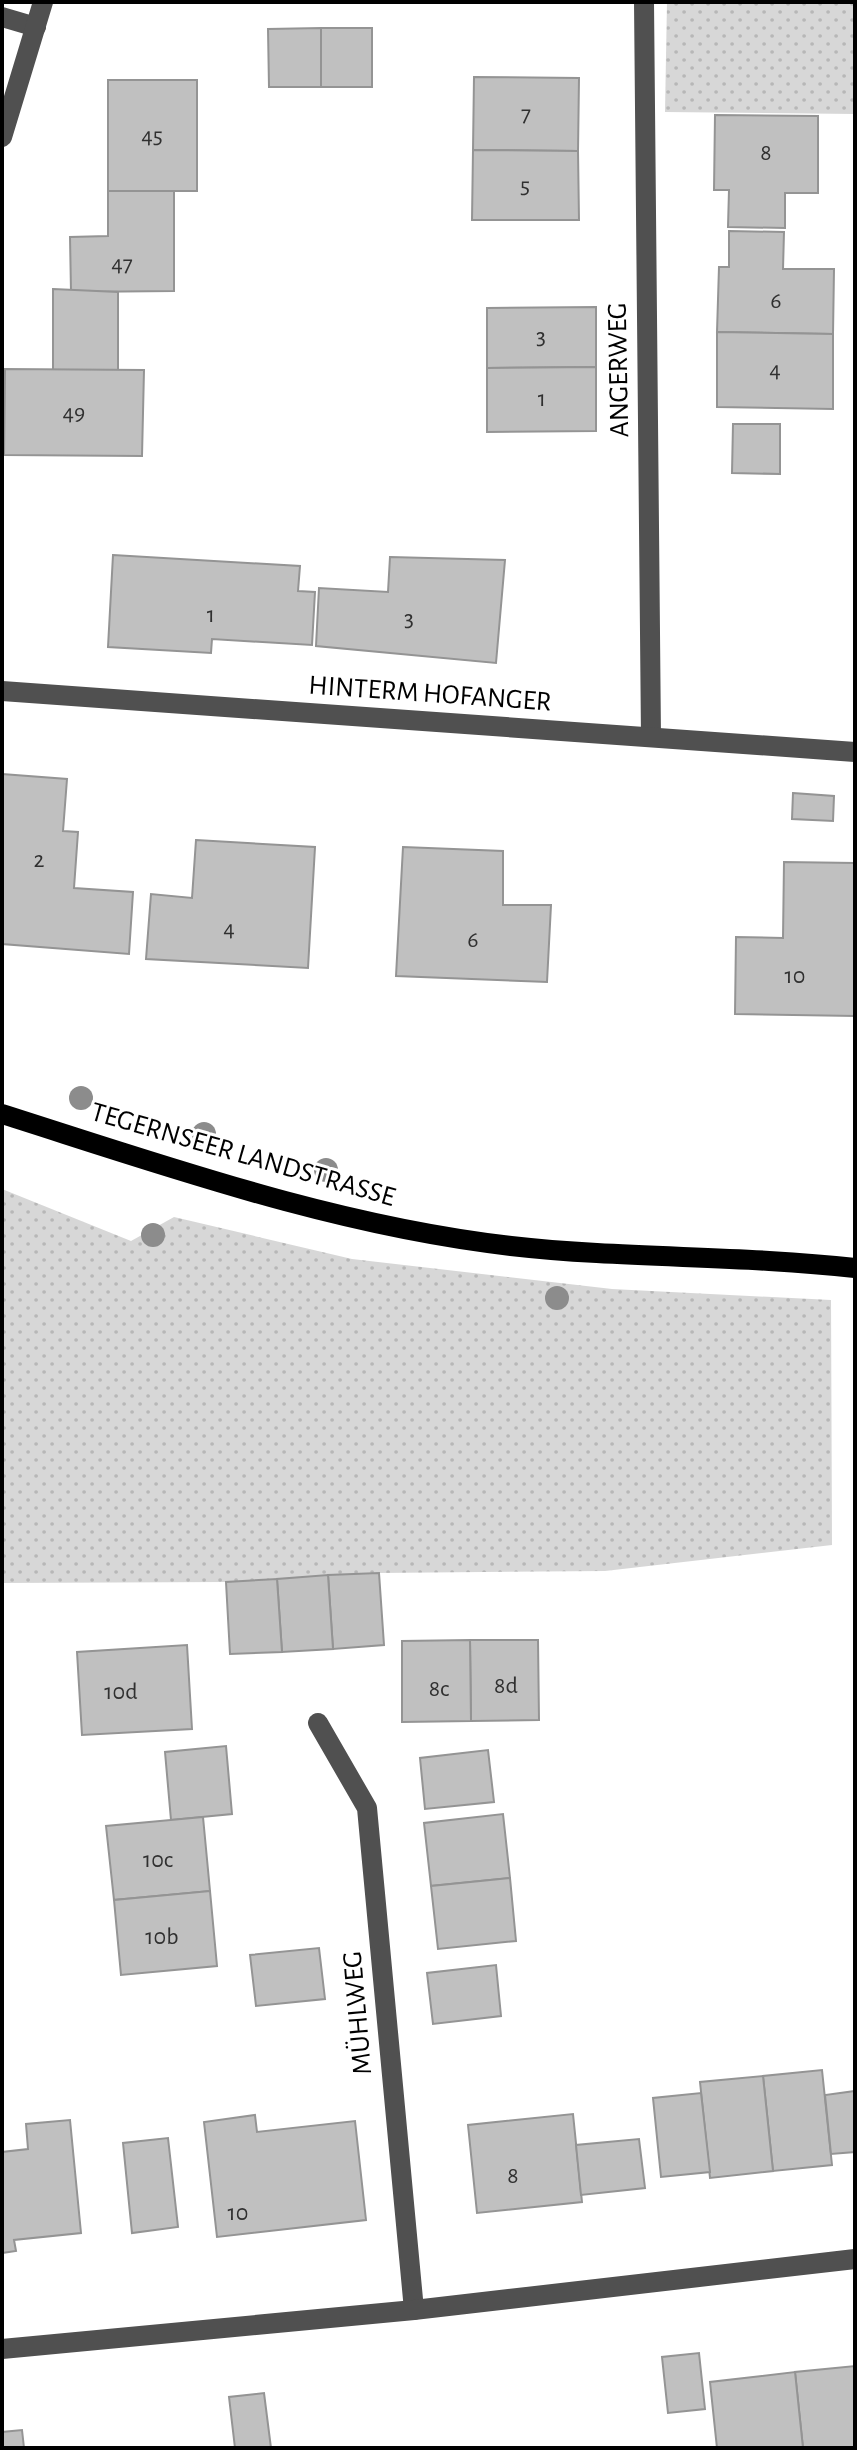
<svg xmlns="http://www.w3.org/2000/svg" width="857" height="2450" font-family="'Alegreya Sans',sans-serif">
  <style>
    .grass { fill: url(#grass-dots) }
    .building { fill: #c0c0c0; stroke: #949494; stroke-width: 2 }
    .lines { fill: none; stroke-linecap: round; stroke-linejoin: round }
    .minor { stroke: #505050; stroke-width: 20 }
    .major { stroke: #000; stroke-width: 20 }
    .tree { fill: #8c8c8c }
    .labels { text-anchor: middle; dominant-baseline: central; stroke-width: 6; stroke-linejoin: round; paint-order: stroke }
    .number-label { font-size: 24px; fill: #303030 }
    .street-label { font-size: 28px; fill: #000; stroke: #fff }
  </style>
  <defs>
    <pattern id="grass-dots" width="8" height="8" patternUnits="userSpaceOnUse" patternTransform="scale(2)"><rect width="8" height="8" fill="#d7d7d7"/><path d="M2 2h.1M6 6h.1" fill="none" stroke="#b7b7b7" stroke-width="1.8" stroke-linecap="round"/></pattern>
  </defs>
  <rect width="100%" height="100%" fill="#fff"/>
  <!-- grass -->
  <g class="grass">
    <path d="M667,2H855V114L665,112Z"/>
    <path d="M2,1189L131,1241L174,1217L352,1259L612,1289L831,1300L832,1545L605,1571L379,1573L226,1582L2,1583Z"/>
  </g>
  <!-- building -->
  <g class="building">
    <rect x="321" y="28" width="51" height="59"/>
    <path d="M321,28V87H269L268,29Z"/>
    <path d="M474,77L579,78L578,151L473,150Z"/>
    <rect x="108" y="80" width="89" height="111"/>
    <path d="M715,115L818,116V193H785V228L728,227L729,190H714Z"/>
    <path d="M473,150L578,151L579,220H472Z"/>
    <path d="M108,191H174V291L71,292L70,237L108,236Z"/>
    <path d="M729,231L784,232L783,269H834L833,334L717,332L719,267H729Z"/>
    <path d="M53,289L118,292V370H53Z"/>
    <path d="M596,307V367L487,368V308Z"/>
    <path d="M717,332L833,334V409L717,407Z"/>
    <path d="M596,367V431L487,432V368Z"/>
    <path d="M5,369L144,370L142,456L4,455Z"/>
    <path d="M733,424H780V474L732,473Z"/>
    <path d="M113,555L300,566L298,591L315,592L312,645L212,639L211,653L108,647Z"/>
    <path d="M390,557L505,560L496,663L316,646L319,588L388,592Z"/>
    <path d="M2,774L67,779L63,831L78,832L74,888L133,892L129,954L2,944Z"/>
    <path d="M793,793L834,796L833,821L792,819Z"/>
    <path d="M196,840L315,847L308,968L146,959L151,894L192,898Z"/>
    <path d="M403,847L503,851V905H551L547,982L396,976Z"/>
    <path d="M784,862L855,863V1016L735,1014L736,937L783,938Z"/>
    <path d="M379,1573L384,1645L333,1649L328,1575Z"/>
    <path d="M328,1575L333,1649L282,1652L277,1579Z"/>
    <path d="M277,1579L282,1652L230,1654L226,1582Z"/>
    <path d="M470,1640H538L539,1720L471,1721Z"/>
    <path d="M470,1640L471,1721L402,1722V1641Z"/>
    <path d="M187,1645L192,1729L82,1735L77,1652Z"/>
    <path d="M226,1746L232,1814L171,1820L165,1752Z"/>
    <path d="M488,1750L494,1802L425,1809L420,1758Z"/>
    <path d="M503,1814L510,1878L431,1886L424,1823Z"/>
    <path d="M203,1817L210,1891L114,1900L106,1826Z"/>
    <path d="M510,1878L516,1941L438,1949L431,1886Z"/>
    <path d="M210,1891L217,1966L121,1975L114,1900Z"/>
    <path d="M319,1948L325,1999L256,2006L250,1955Z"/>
    <path d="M496,1965L501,2016L433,2024L427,1973Z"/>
    <path d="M822,2070L832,2165L773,2171L763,2076Z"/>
    <path d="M763,2076L773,2171L710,2178L700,2082Z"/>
    <path d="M855,2091V2152L831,2154L825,2095Z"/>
    <path d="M701,2093L710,2172L661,2177L653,2098Z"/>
    <path d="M573,2114L582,2202L477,2213L468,2125Z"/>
    <path d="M255,2115L257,2132L355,2121L366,2220L217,2237L204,2122Z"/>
    <path d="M70,2120L81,2233L14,2240L16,2251L2,2253V2152L28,2149L26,2124Z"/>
    <path d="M168,2138L178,2227L132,2233L123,2143Z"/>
    <path d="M639,2139L645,2188L581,2195L576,2145Z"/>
    <path d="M699,2353L705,2409L668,2413L662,2357Z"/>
    <path d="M855,2366V2448H803L795,2372Z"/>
    <path d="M795,2372L803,2448H717L710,2382Z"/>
    <path d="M264,2393L271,2448H235L229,2397Z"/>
    <path d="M22,2430L24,2448H2V2432Z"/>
  </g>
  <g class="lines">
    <!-- minor -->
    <g class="minor">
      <path d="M644,2L651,737"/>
      <path d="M2,17L36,27"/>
      <path d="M2,137L43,2"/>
      <path d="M2,691L855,752"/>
      <path d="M318,1723L367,1808L414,2310"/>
      <path d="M2,2349L414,2310L855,2259"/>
    </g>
    <!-- major -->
    <path class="major" d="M2,1114C169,1167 336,1226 511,1246C625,1259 741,1255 855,1268"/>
  </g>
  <!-- trees -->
  <g class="tree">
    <circle cx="81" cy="1098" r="12"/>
    <circle cx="204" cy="1134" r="12"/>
    <circle cx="326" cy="1170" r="12"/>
    <circle cx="153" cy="1235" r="12"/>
    <circle cx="557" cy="1298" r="12"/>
  </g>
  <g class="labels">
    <!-- number labels -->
    <g class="number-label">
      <text x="526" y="114">7</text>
      <text x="152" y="136">45</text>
      <text x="766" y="153">8</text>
      <text x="525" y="186">5</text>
      <text x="122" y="264">47</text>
      <text x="776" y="301">6</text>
      <text x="541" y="337">3</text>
      <text x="775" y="370">4</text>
      <text x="542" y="399">1</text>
      <text x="74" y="413">49</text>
      <text x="211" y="615">1</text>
      <text x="409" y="619">3</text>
      <text x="39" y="860">2</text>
      <text x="229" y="929">4</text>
      <text x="473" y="940">6</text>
      <text x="795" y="976">10</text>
      <text x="506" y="1686">8d</text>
      <text x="439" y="1689">8c</text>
      <text x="121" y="1692">10d</text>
      <text x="158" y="1860">10c</text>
      <text x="162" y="1937">10b</text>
      <text x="513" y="2176">8</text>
      <text x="238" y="2213">10</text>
    </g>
    <!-- street labels -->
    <g class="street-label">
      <text transform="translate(619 370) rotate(-91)">ANGERWEG</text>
      <text transform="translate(430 694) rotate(4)">HINTERM HOFANGER</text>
      <text transform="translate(243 1155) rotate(16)">TEGERNSEER LANDSTRASSE</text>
      <text transform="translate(358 2013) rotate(-95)">MÜHLWEG</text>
    </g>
  </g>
  <!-- border -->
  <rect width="857" height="2450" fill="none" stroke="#000000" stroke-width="8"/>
</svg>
